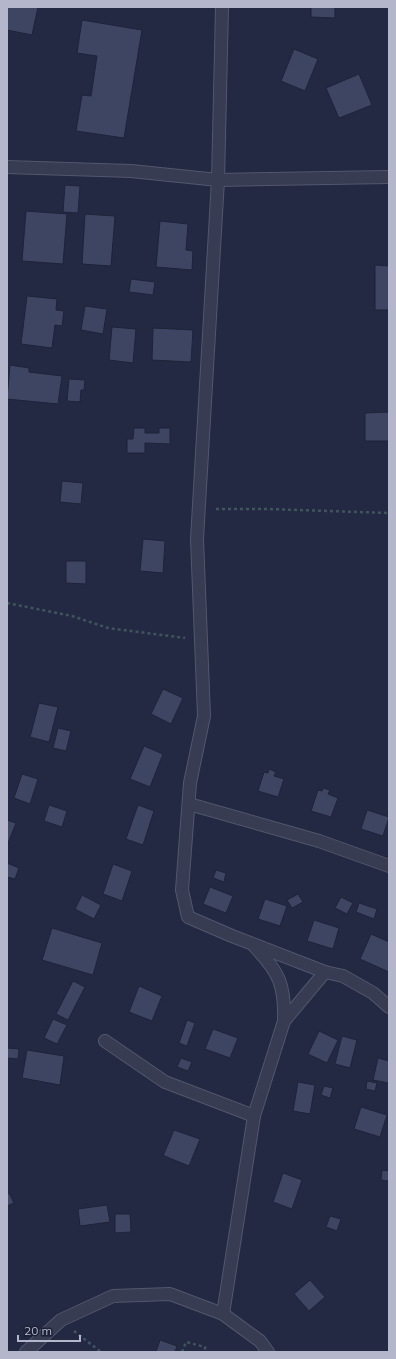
<svg xmlns="http://www.w3.org/2000/svg" width="396" height="1359" font-family="Mulish,sans-serif">
  <style>
    .building { fill: #3e4563; stroke: #1e2339 }
    .lines { fill: none; stroke-linecap: round; stroke-linejoin: round }
    .minor-casing { stroke: #52576c; stroke-width: 14 }
    .path { stroke: #40545d; stroke-width: 2.5; stroke-dasharray: 3 3; stroke-linecap: butt }
    .minor { stroke: #373c52; stroke-width: 12 }
  </style>
  <rect width="100%" height="100%" fill="#232943"/>
  <!-- building -->
  <g class="building">
    <path d="M7,7H38L32,35L7,30Z"/>
    <path d="M311,7H335V18L311,17Z"/>
    <path d="M82,20L142,30L124,138L76,131L82,95L91,96L97,56L77,53Z"/>
    <path d="M294,49L318,59L305,91L281,81Z"/>
    <path d="M359,74L372,105L339,118L326,88Z"/>
    <path d="M65,185L80,186L78,213L63,212Z"/>
    <path d="M26,211L67,214L63,264L22,261Z"/>
    <path d="M85,214L115,216L111,266L82,264Z"/>
    <path d="M160,221L188,224L186,250L193,251L192,270L156,267Z"/>
    <path d="M375,265L389,266V310H375Z"/>
    <path d="M131,279L155,282L153,295L129,292Z"/>
    <path d="M27,296L57,299L56,310L64,311L62,326L55,325L52,348L21,344Z"/>
    <path d="M85,306L107,309L103,334L81,330Z"/>
    <path d="M112,327L136,329L133,363L109,360Z"/>
    <path d="M153,328L193,330L191,362L152,360Z"/>
    <path d="M10,365L29,368V372L62,376L58,404L7,399Z"/>
    <path d="M69,379L85,380L84,390H81L80,402L67,401Z"/>
    <path d="M389,412V441H365V413Z"/>
    <path d="M134,428H145V433H159V428H170V444L145,443V453H127V439H133Z"/>
    <path d="M62,481L83,483L81,504L60,502Z"/>
    <path d="M143,539L165,541L163,573L140,571Z"/>
    <path d="M66,561H86V584L66,583Z"/>
    <path d="M163,689L183,698L171,724L151,714Z"/>
    <path d="M39,703L58,707L49,742L30,737Z"/>
    <path d="M58,728L71,731L66,751L53,748Z"/>
    <path d="M144,746L163,754L150,787L130,779Z"/>
    <path d="M269,769L276,772L274,776L284,779L278,797L258,791L264,772L268,773Z"/>
    <path d="M22,774L38,779L30,804L14,798Z"/>
    <path d="M323,788L330,790L328,794L338,798L331,817L311,811L318,790L322,791Z"/>
    <path d="M49,805L67,811L62,827L44,821Z"/>
    <path d="M138,805L154,811L143,845L126,839Z"/>
    <path d="M367,810L389,817L383,836L361,829Z"/>
    <path d="M7,820L16,823L7,846Z"/>
    <path d="M7,863L19,868L15,879L7,877Z"/>
    <path d="M113,864L132,871L122,901L103,894Z"/>
    <path d="M216,870L226,873L224,882L213,878Z"/>
    <path d="M210,887L233,896L226,913L203,904Z"/>
    <path d="M298,894L303,902L292,908L287,900Z"/>
    <path d="M82,895L101,905L94,919L75,909Z"/>
    <path d="M341,897L353,903L347,914L335,908Z"/>
    <path d="M265,899L287,906L280,926L258,919Z"/>
    <path d="M359,903L377,909L374,919L356,912Z"/>
    <path d="M314,920L339,928L333,949L307,941Z"/>
    <path d="M52,928L102,943L93,975L42,960Z"/>
    <path d="M371,934L389,942V972L360,959Z"/>
    <path d="M73,981L85,987L68,1020L56,1014Z"/>
    <path d="M139,986L162,996L152,1021L129,1012Z"/>
    <path d="M53,1019L67,1025L57,1044L44,1038Z"/>
    <path d="M187,1020L195,1023L187,1046L179,1043Z"/>
    <path d="M213,1029L238,1038L230,1058L205,1049Z"/>
    <path d="M319,1031L338,1040L327,1063L308,1054Z"/>
    <path d="M342,1036L357,1040L350,1068L335,1064Z"/>
    <path d="M7,1048L19,1049L18,1059L7,1058Z"/>
    <path d="M27,1050L64,1056L60,1085L22,1078Z"/>
    <path d="M181,1058L192,1062L188,1071L177,1067Z"/>
    <path d="M378,1058L389,1061V1083L373,1080Z"/>
    <path d="M367,1081L377,1083L375,1091L366,1089Z"/>
    <path d="M298,1082L315,1085L310,1114L293,1111Z"/>
    <path d="M324,1086L333,1088L330,1098L321,1095Z"/>
    <path d="M361,1107L387,1115L380,1137L354,1129Z"/>
    <path d="M174,1130L200,1139L189,1166L162,1155L163,1156Z"/>
    <path d="M382,1170L389,1171V1181L381,1180Z"/>
    <path d="M283,1173L302,1180L292,1209L273,1202Z"/>
    <path d="M9,1193L14,1203L7,1206V1194Z"/>
    <path d="M107,1205L110,1222L80,1226L78,1209Z"/>
    <path d="M115,1214H130L131,1232L115,1233Z"/>
    <path d="M330,1216L341,1219L337,1231L326,1227Z"/>
    <path d="M310,1280L325,1297L309,1311L294,1294Z"/>
    <path d="M160,1340L177,1346L175,1352H156Z"/>
  </g>
  <g class="lines">
    <!-- minor casing -->
    <g class="minor-casing">
      <g id="minor">
        <path d="M222,7L218,180L389,177"/>
        <path d="M7,167L131,171L218,180L197,539L204,716L190,783L182,890L188,917L232,936L325,972L284,1021L254,1116L165,1082L105,1041"/>
        <path d="M189,804L319,841L389,866"/>
        <path d="M255,947C280,973 285,986 284,1021"/>
        <path d="M325,972L343,976L373,993L389,1007"/>
        <path d="M223,1314L254,1116"/>
        <path d="M26,1352L61,1320L113,1296L170,1294L223,1314L260,1341L268,1352"/>
      </g>
    </g>
    <!-- path -->
    <g class="path">
      <path d="M216,509H268L389,513"/>
      <path d="M7,603L72,616L108,628L185,638"/>
      <path d="M74,1331L101,1352"/>
      <path d="M182,1352L186,1342L205,1347V1352"/>
    </g>
    <!-- minor -->
    <use href="#minor" class="minor"/>
  </g>
  <!-- border -->
  <rect width="396" height="1359" fill="none" stroke="#b4b7cc" stroke-width="16"/>
  <!-- scale -->
  <path d="M18 1335v6h62v-6" fill="none" stroke="#b4b7cc" stroke-width="2"/>
  <text x="24" y="1335" font-size="12" fill="#b4b7cc" stroke="#1c2137" stroke-width="3" paint-order="stroke">20 m</text>
</svg>
